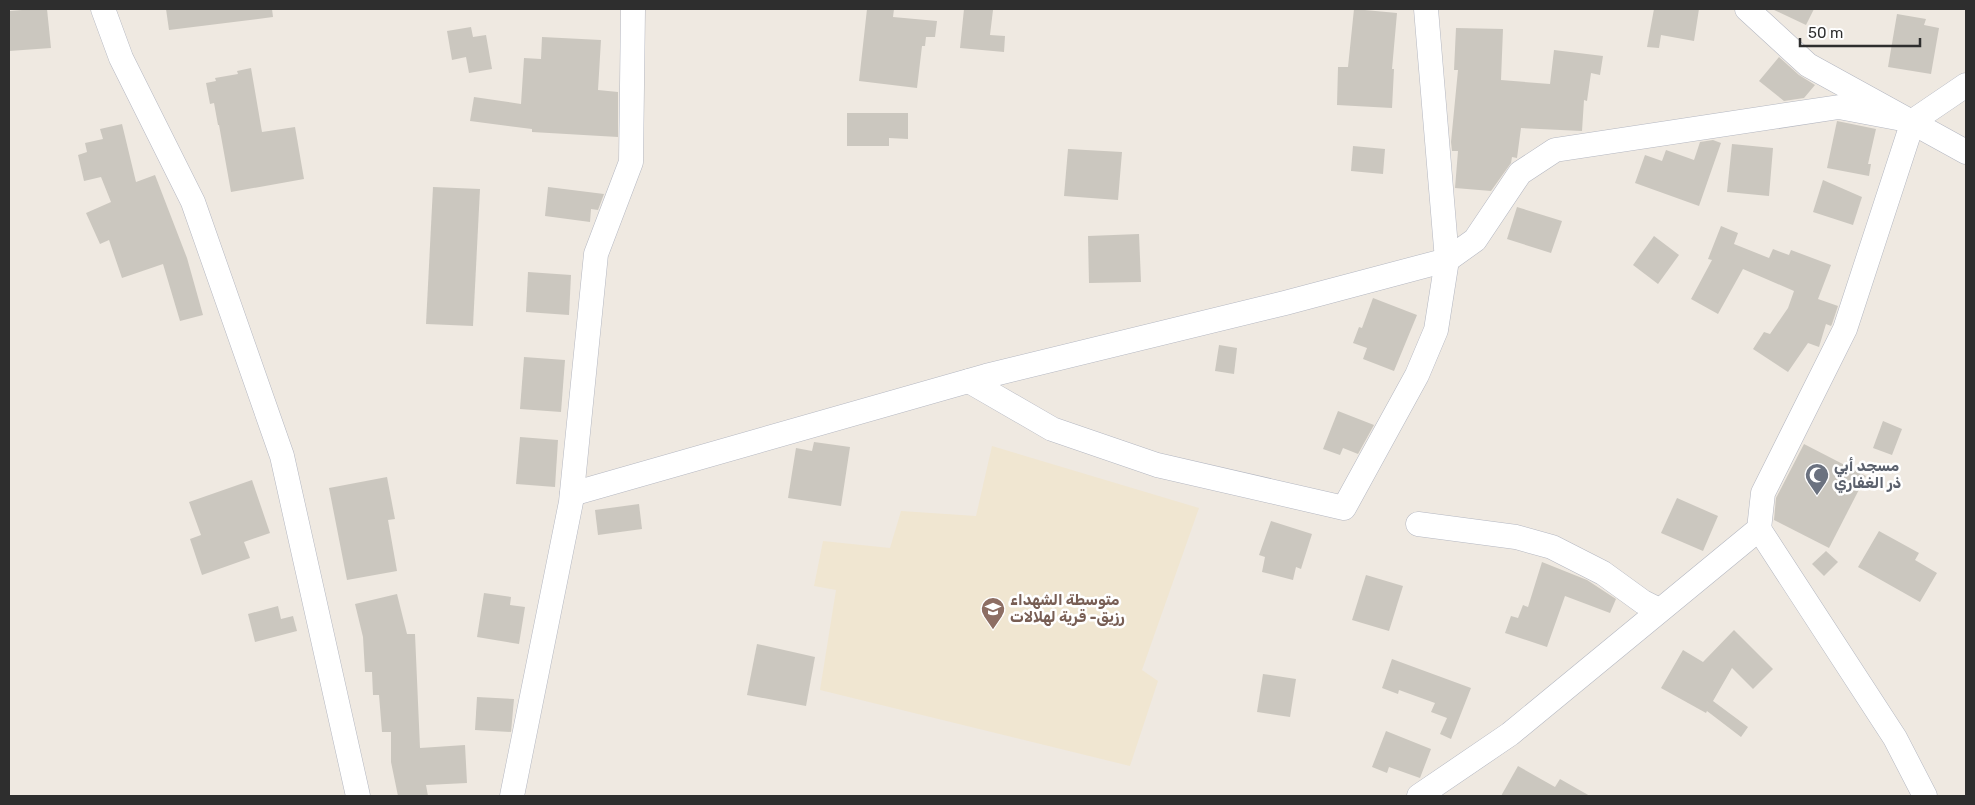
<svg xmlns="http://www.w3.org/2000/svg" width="1975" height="805" font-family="Rubik,'Noto Sans Arabic',sans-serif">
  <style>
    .education { fill: #f0e6d1 }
    .building { fill: #cbc7bf }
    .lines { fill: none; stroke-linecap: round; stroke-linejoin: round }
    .minor-casing { stroke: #b4b7c1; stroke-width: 25 }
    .minor { stroke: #fff; stroke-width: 24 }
    .labels { text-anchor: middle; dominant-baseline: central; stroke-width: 5; stroke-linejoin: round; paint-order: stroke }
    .worship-label { font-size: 15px; font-weight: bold; fill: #5b616d; stroke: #fff; text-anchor: start }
    .education-label { font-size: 15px; font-weight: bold; fill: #785e54; stroke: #fff; text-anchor: start }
  </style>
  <rect width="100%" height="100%" fill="#efe9e1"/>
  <!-- education -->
  <path class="education" d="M992,446L1199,508L1142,670L1158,681L1130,766L820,690L836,590L814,586L823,541L890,548L901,511L976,516Z"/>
  <!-- building -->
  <g class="building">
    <path d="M35,9H47L51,48L9,51V11Z"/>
    <path d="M166,9H272L273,17L169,30Z"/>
    <path d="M867,9H894L893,17L937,21L935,37H926L925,46H922L917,88L859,81Z"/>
    <path d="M964,9L993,10L990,35L1005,36L1004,52L960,48Z"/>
    <path d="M1354,9L1397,13L1392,69H1394L1392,108L1337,105L1338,67H1348Z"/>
    <path d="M1654,9H1699L1694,41L1661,35L1659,48L1647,47Z"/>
    <path d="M1772,9H1814L1806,25Z"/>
    <path d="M1897,14L1926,19L1924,25L1939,28L1931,74L1888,67Z"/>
    <path d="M471,27L473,37L486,35L492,69L469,73L466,57L452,60L447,31Z"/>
    <path d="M1456,28L1503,29L1501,80L1550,84L1554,50L1603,56L1600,75L1591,73L1587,101L1584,100L1582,131L1521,128L1517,158L1512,157L1511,163L1491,191L1455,188L1458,151H1452L1451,142L1458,70H1454Z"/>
    <path d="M542,37L601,40L598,90L618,92V137L532,132V129L470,121L474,97L521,104L524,58L541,59Z"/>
    <path d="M1779,57L1799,75L1815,85L1804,98L1784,101L1759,81Z"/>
    <path d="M251,68L262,132L295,127L304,179L231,192L219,125H218L214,103L210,104L206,83L216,81L215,78L238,74L237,71Z"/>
    <path d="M847,113H908V139L889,138V146H847Z"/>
    <path d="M1837,121L1876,129L1868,164H1871L1869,176L1827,168Z"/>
    <path d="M122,124L136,182L155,175L187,258L203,315L180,321L163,264L122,278L109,240L100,244L86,213L111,202L101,177L84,181L78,155L87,152L85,143L103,139L100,129Z"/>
    <path d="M1713,140L1721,143L1699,206L1635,183L1645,155L1662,161L1666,150L1694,160L1700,142Z"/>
    <path d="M1732,144L1773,148L1769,196L1727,192Z"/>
    <path d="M1353,146L1385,149L1383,174L1351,171Z"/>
    <path d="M1068,149L1122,152L1118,200L1064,196Z"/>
    <path d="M1823,180L1862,197L1853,225L1813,212Z"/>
    <path d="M433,187L480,189L473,326L426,324Z"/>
    <path d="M548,187L604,194L598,210L591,209L590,222L545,216Z"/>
    <path d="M1517,207L1562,221L1551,253L1507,239Z"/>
    <path d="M1721,226L1738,233L1734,244L1769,258L1773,249L1789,255L1791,250L1831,265L1818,299L1838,306L1832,324L1831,326L1826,324L1819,347L1808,343L1788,372L1753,349L1764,332L1770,334L1788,308L1794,291L1743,269L1718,314L1691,299L1712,260L1708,259Z"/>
    <path d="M1139,234L1141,282L1089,283L1088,236Z"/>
    <path d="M1654,236L1679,255L1658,284L1633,265Z"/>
    <path d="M528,272L571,275L569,315L526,312Z"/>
    <path d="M1373,298L1417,315L1394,371L1363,359L1367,348L1353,343L1359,327L1362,328Z"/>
    <path d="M1219,345L1237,348L1234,374L1215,371Z"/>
    <path d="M524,357L565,360L561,412L520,409Z"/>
    <path d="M1338,411L1374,425L1358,454L1343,448L1340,455L1323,449Z"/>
    <path d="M1883,421L1902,429L1892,455L1873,448Z"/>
    <path d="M520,437L558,440L555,487L516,484Z"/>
    <path d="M814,442L850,447L841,506L788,498L796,448L812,451Z"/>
    <path d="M1804,444L1866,476L1829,548L1774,520L1776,498Z"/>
    <path d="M387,477L395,519L388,520L397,571L347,580L329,488Z"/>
    <path d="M252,480L270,533L244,542L250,558L202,575L190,539L201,535L189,502Z"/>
    <path d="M1677,498L1718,516L1703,551L1661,533Z"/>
    <path d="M639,504L642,529L598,535L595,510Z"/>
    <path d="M1271,521L1312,534L1301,569L1296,567L1293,580L1262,572L1265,557L1259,555Z"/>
    <path d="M1879,531L1919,553L1915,560L1937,573L1920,602L1858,567Z"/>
    <path d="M1826,551L1838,562L1824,576L1812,564Z"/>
    <path d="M1542,562L1587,580L1616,599L1610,613L1565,596L1547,647L1505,633L1511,616L1518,618L1523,605L1528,607Z"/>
    <path d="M1366,575L1403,586L1389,631L1352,620Z"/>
    <path d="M484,593L511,597L510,605L525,607L519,644L477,637Z"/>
    <path d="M397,594L407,634H415L420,748L465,745L467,783L426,785L428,796H398L391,762V732H382L379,695H373L372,672H365L363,637L355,604Z"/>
    <path d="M278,606L281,619L293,616L297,631L255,642L248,614Z"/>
    <path d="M1734,630L1773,669L1753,689L1732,668L1713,701L1748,727L1741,737L1707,711L1706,713L1661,688L1683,650L1703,662Z"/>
    <path d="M757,644L815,657L806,706L747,695Z"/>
    <path d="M1392,659L1471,688L1451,739L1440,734L1447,718L1431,712L1435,703L1399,690L1398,694L1382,688Z"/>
    <path d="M1263,674L1296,679L1290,717L1257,712Z"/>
    <path d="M477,697L514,699L511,732L475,730Z"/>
    <path d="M1386,731L1431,749L1420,778L1389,767L1387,773L1372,767Z"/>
    <path d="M1518,766L1555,787L1560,779L1590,796H1501Z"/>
  </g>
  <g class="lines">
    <!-- minor casing -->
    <g class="minor-casing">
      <g id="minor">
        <path d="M103,9L121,58L193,202L282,456L358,796"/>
        <path d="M1747,9L1808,65L1966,152"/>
        <path d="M969,381L1052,429L1157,465L1344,508L1417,375L1436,330L1447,260L1426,9"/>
        <path d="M572,494L986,376L1285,303L1447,260L1475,240L1520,173L1555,150L1839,107L1913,121"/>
        <path d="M1418,524L1516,537L1552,547L1603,573L1643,602L1659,610"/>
        <path d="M1759,529L1895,738L1925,796"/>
        <path d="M512,796L571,502L596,254L631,162L633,9"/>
        <path d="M1419,796L1510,734L1759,529L1763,493L1845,329L1913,121L1966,85"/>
      </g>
    </g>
    <!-- minor -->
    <use href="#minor" class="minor"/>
  </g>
  <!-- icons -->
  <defs>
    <g id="mosque-pin" transform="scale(1.25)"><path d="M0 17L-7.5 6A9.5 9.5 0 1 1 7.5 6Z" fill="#6b7280" stroke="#fff"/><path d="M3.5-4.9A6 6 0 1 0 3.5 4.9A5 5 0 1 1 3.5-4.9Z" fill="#fff"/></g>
    <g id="school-pin" transform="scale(1.25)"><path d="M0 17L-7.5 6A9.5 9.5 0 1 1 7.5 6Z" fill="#8d6e63" stroke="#fff"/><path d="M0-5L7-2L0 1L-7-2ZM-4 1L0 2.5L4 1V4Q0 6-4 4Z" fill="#fff"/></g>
  </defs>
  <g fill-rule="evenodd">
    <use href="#mosque-pin" x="1817" y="475"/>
    <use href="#school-pin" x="993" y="609"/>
  </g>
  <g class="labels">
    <!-- worship labels -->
    <g class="worship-label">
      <text x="1834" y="466">مسجد أبي<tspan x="1834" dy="17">ذر الغفاري</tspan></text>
    </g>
    <!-- education labels -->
    <g class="education-label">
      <text x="1010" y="600">متوسطة الشهداء<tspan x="1010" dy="17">رزيق- قرية لهلالات</tspan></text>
    </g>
  </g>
  <!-- border -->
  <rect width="1975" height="805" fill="none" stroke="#2e2e2e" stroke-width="20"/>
  <!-- scale -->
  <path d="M1800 38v8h120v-8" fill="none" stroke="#2e2e2e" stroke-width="2.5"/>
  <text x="1808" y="38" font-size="15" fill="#2e2e2e" stroke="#ffffff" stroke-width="4" paint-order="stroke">50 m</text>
</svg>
